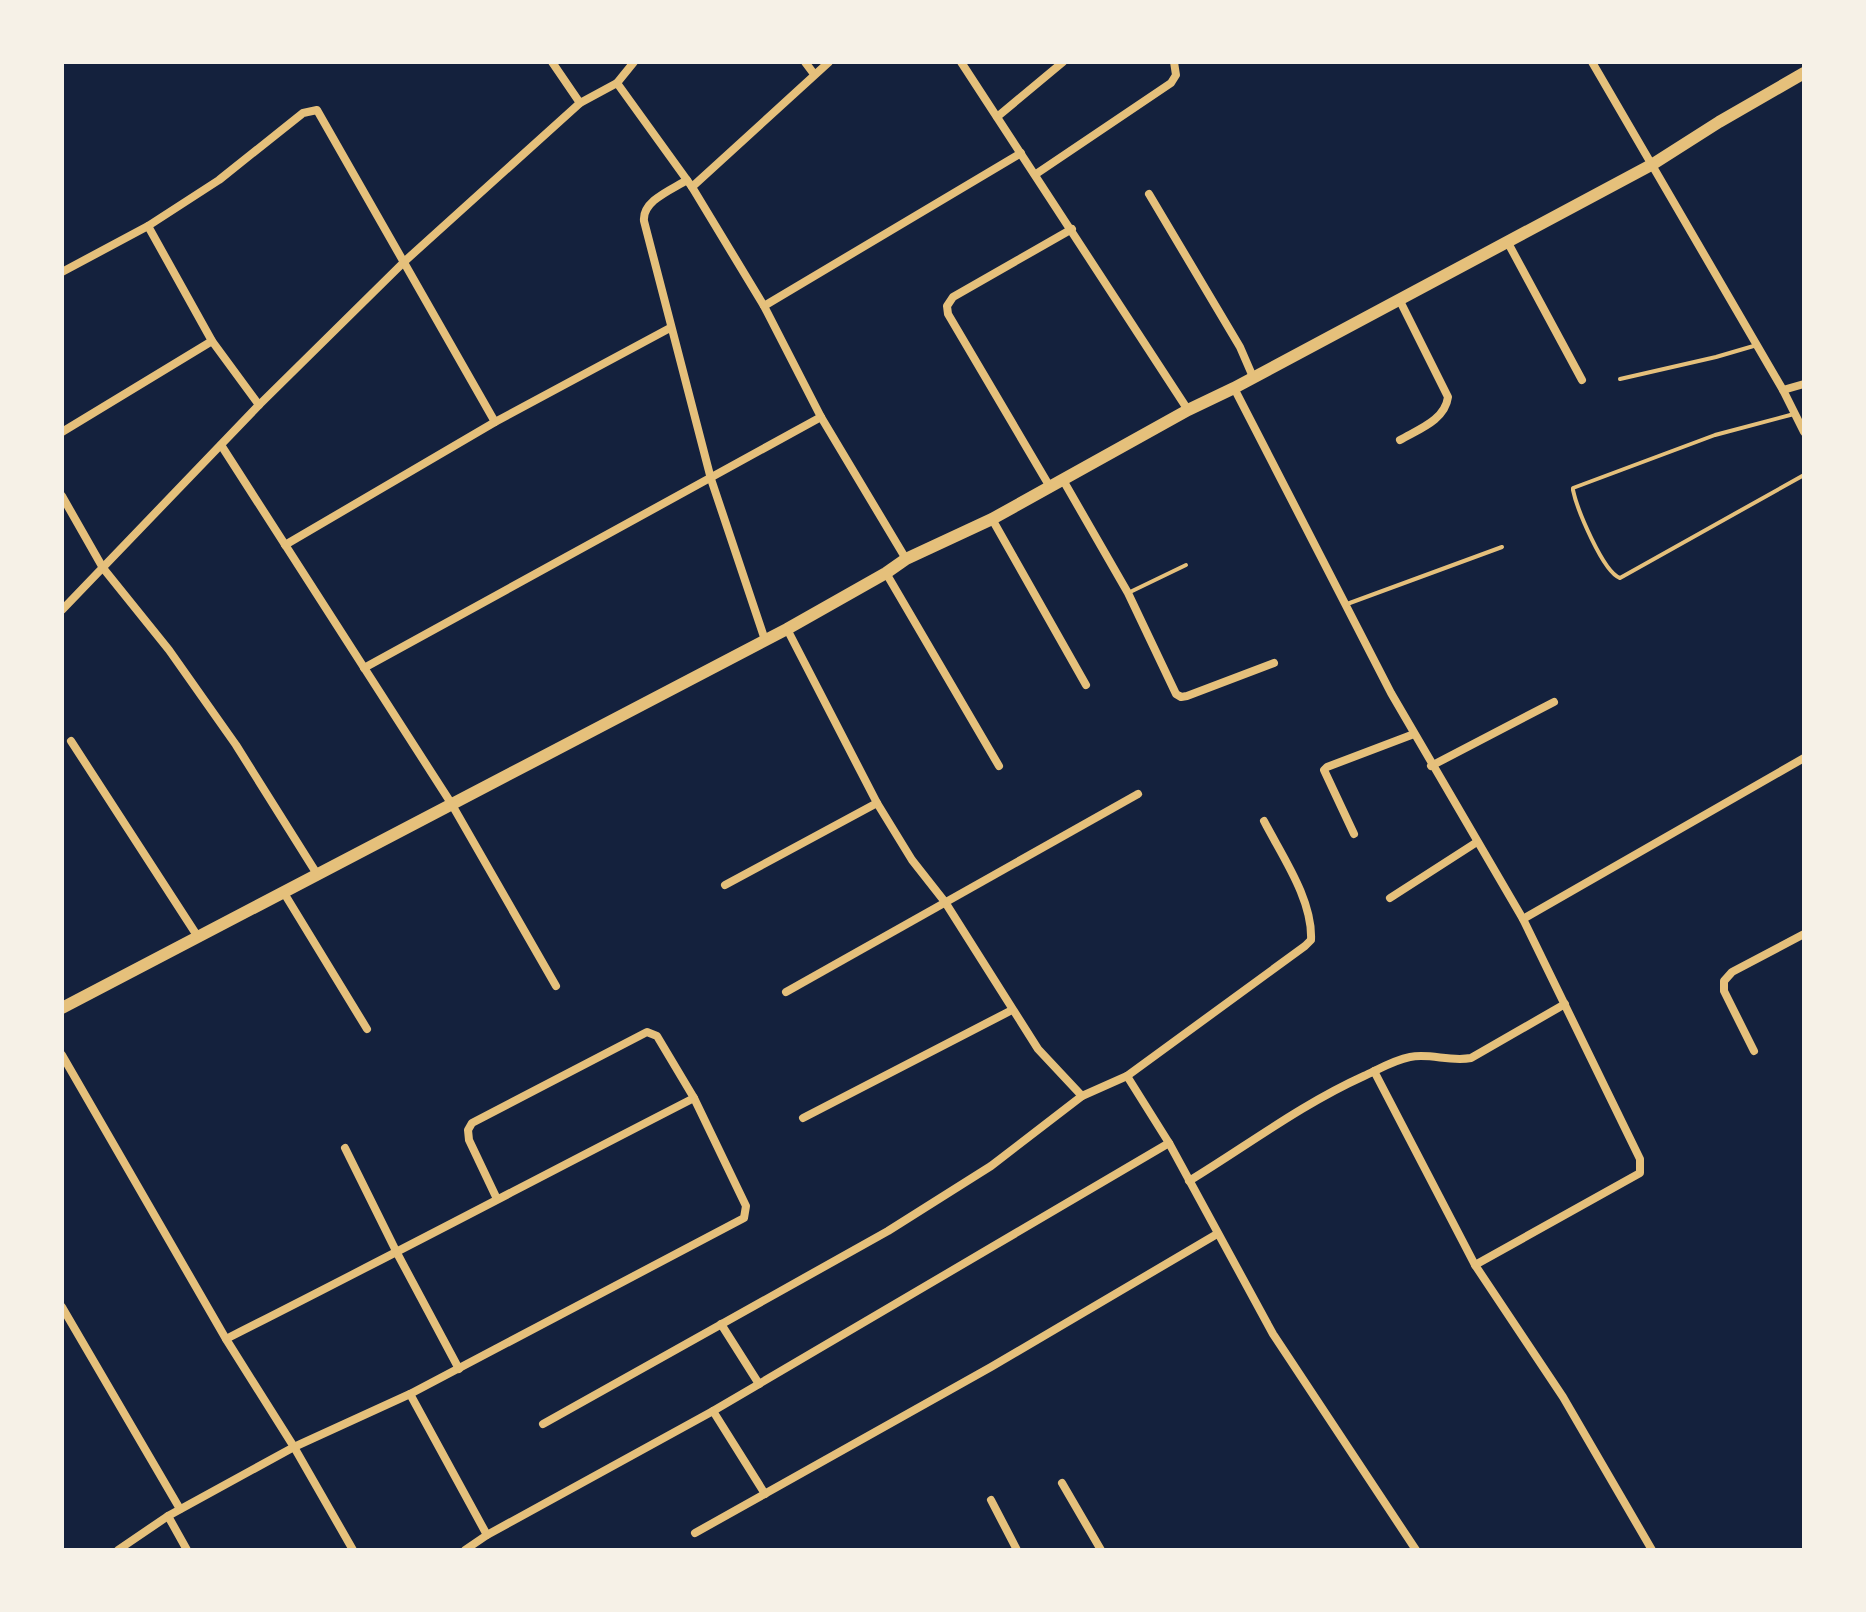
<svg xmlns="http://www.w3.org/2000/svg" width="1866" height="1612" font-family="Poppins,sans-serif">
  <style>
    .lines { fill: none; stroke-linecap: round; stroke-linejoin: round }
    .service { stroke: #e5c07b; stroke-width: 4 }
    .minor { stroke: #e5c07b; stroke-width: 8 }
    .secondary { stroke: #e5c07b; stroke-width: 12 }
  </style>
  <rect width="100%" height="100%" fill="#14213d"/>
  <g class="lines">
    <!-- service -->
    <g class="service">
      <path d="M1620,379L1716,357L1757,345"/>
      <path d="M1794,414L1715,435L1573,488V490C1577,509 1603,572 1620,578L1804,475"/>
      <path d="M1128,593L1186,565"/>
      <path d="M1347,604L1502,547"/>
    </g>
    <!-- minor -->
    <g class="minor">
      <path d="M552,62L580,103"/>
      <path d="M805,62L814,74"/>
      <path d="M961,62L1188,410"/>
      <path d="M1592,62L1783,390L1804,432"/>
      <path d="M617,83L692,187L764,306L821,417L906,559"/>
      <path d="M997,117L1063,62"/>
      <path d="M1036,174L1171,83L1176,75L1174,62"/>
      <path d="M687,180C671,190 642,201 644,221L711,479L765,640"/>
      <path d="M692,187L829,62"/>
      <path d="M1149,194L1240,347L1253,377"/>
      <path d="M148,226L219,180L303,113L317,110L495,422"/>
      <path d="M1507,241L1582,380"/>
      <path d="M62,272L148,226L212,341L259,405"/>
      <path d="M1399,299L1448,397C1445,420 1419,429 1400,440"/>
      <path d="M764,306L1021,153"/>
      <path d="M1234,388L1391,693L1523,919L1640,1159V1173L1475,1265"/>
      <path d="M1783,390L1804,384"/>
      <path d="M62,432L212,341"/>
      <path d="M221,445L451,803L556,986"/>
      <path d="M1063,480L1128,593L1176,694L1181,697L1187,696L1274,663"/>
      <path d="M1050,487L948,314L947,306L953,297L1072,229"/>
      <path d="M62,496L103,568L169,650L236,745L317,874"/>
      <path d="M992,519L1086,685"/>
      <path d="M285,545L495,422L670,328"/>
      <path d="M886,573L999,766"/>
      <path d="M62,610L259,405L405,261L580,103L617,83L634,62"/>
      <path d="M787,629L877,803L912,860L945,902L1038,1049L1082,1096"/>
      <path d="M364,668L821,417"/>
      <path d="M71,741L198,937"/>
      <path d="M1431,766L1554,702"/>
      <path d="M1354,834L1324,770L1327,767L1414,734"/>
      <path d="M725,885L877,803"/>
      <path d="M284,893L367,1029"/>
      <path d="M1390,898L1477,842"/>
      <path d="M1523,919L1804,758"/>
      <path d="M786,992L1138,794"/>
      <path d="M1754,1051L1724,991V981L1732,972L1804,934"/>
      <path d="M62,1055L226,1339L294,1447L353,1550"/>
      <path d="M1374,1071L1475,1265L1563,1397L1652,1550"/>
      <path d="M1127,1076L1169,1143L1273,1334L1416,1550"/>
      <path d="M803,1118L1012,1010"/>
      <path d="M345,1148L397,1253L459,1369"/>
      <path d="M1189,1181C1248,1145 1302,1104 1364,1076C1379,1069 1394,1060 1410,1057C1430,1053 1450,1062 1471,1058L1565,1004"/>
      <path d="M62,1307L180,1509"/>
      <path d="M721,1324L759,1384"/>
      <path d="M226,1339C383,1260 538,1178 694,1098"/>
      <path d="M410,1394L487,1535"/>
      <path d="M713,1411L765,1494"/>
      <path d="M543,1424L888,1231L991,1166L1082,1096L1127,1076L1305,946L1311,940C1313,900 1282,856 1264,821"/>
      <path d="M1062,1483L1101,1550"/>
      <path d="M991,1500L1017,1550"/>
      <path d="M168,1516L187,1550"/>
      <path d="M695,1533L991,1367L1217,1234"/>
      <path d="M118,1550L168,1516L294,1447L410,1394L744,1218L746,1206L694,1098L657,1036L647,1032L472,1123L468,1130L469,1140L497,1199"/>
      <path d="M465,1550L487,1535L713,1411L1169,1143"/>
    </g>
    <!-- secondary -->
    <path class="secondary" d="M62,1008L787,629L886,573L906,559L992,519L1188,410L1234,388L1653,164L1719,122L1804,73"/>
  </g>
  <!-- border -->
  <rect width="1866" height="1612" fill="none" stroke="#f6f1e7" stroke-width="128"/>
</svg>
